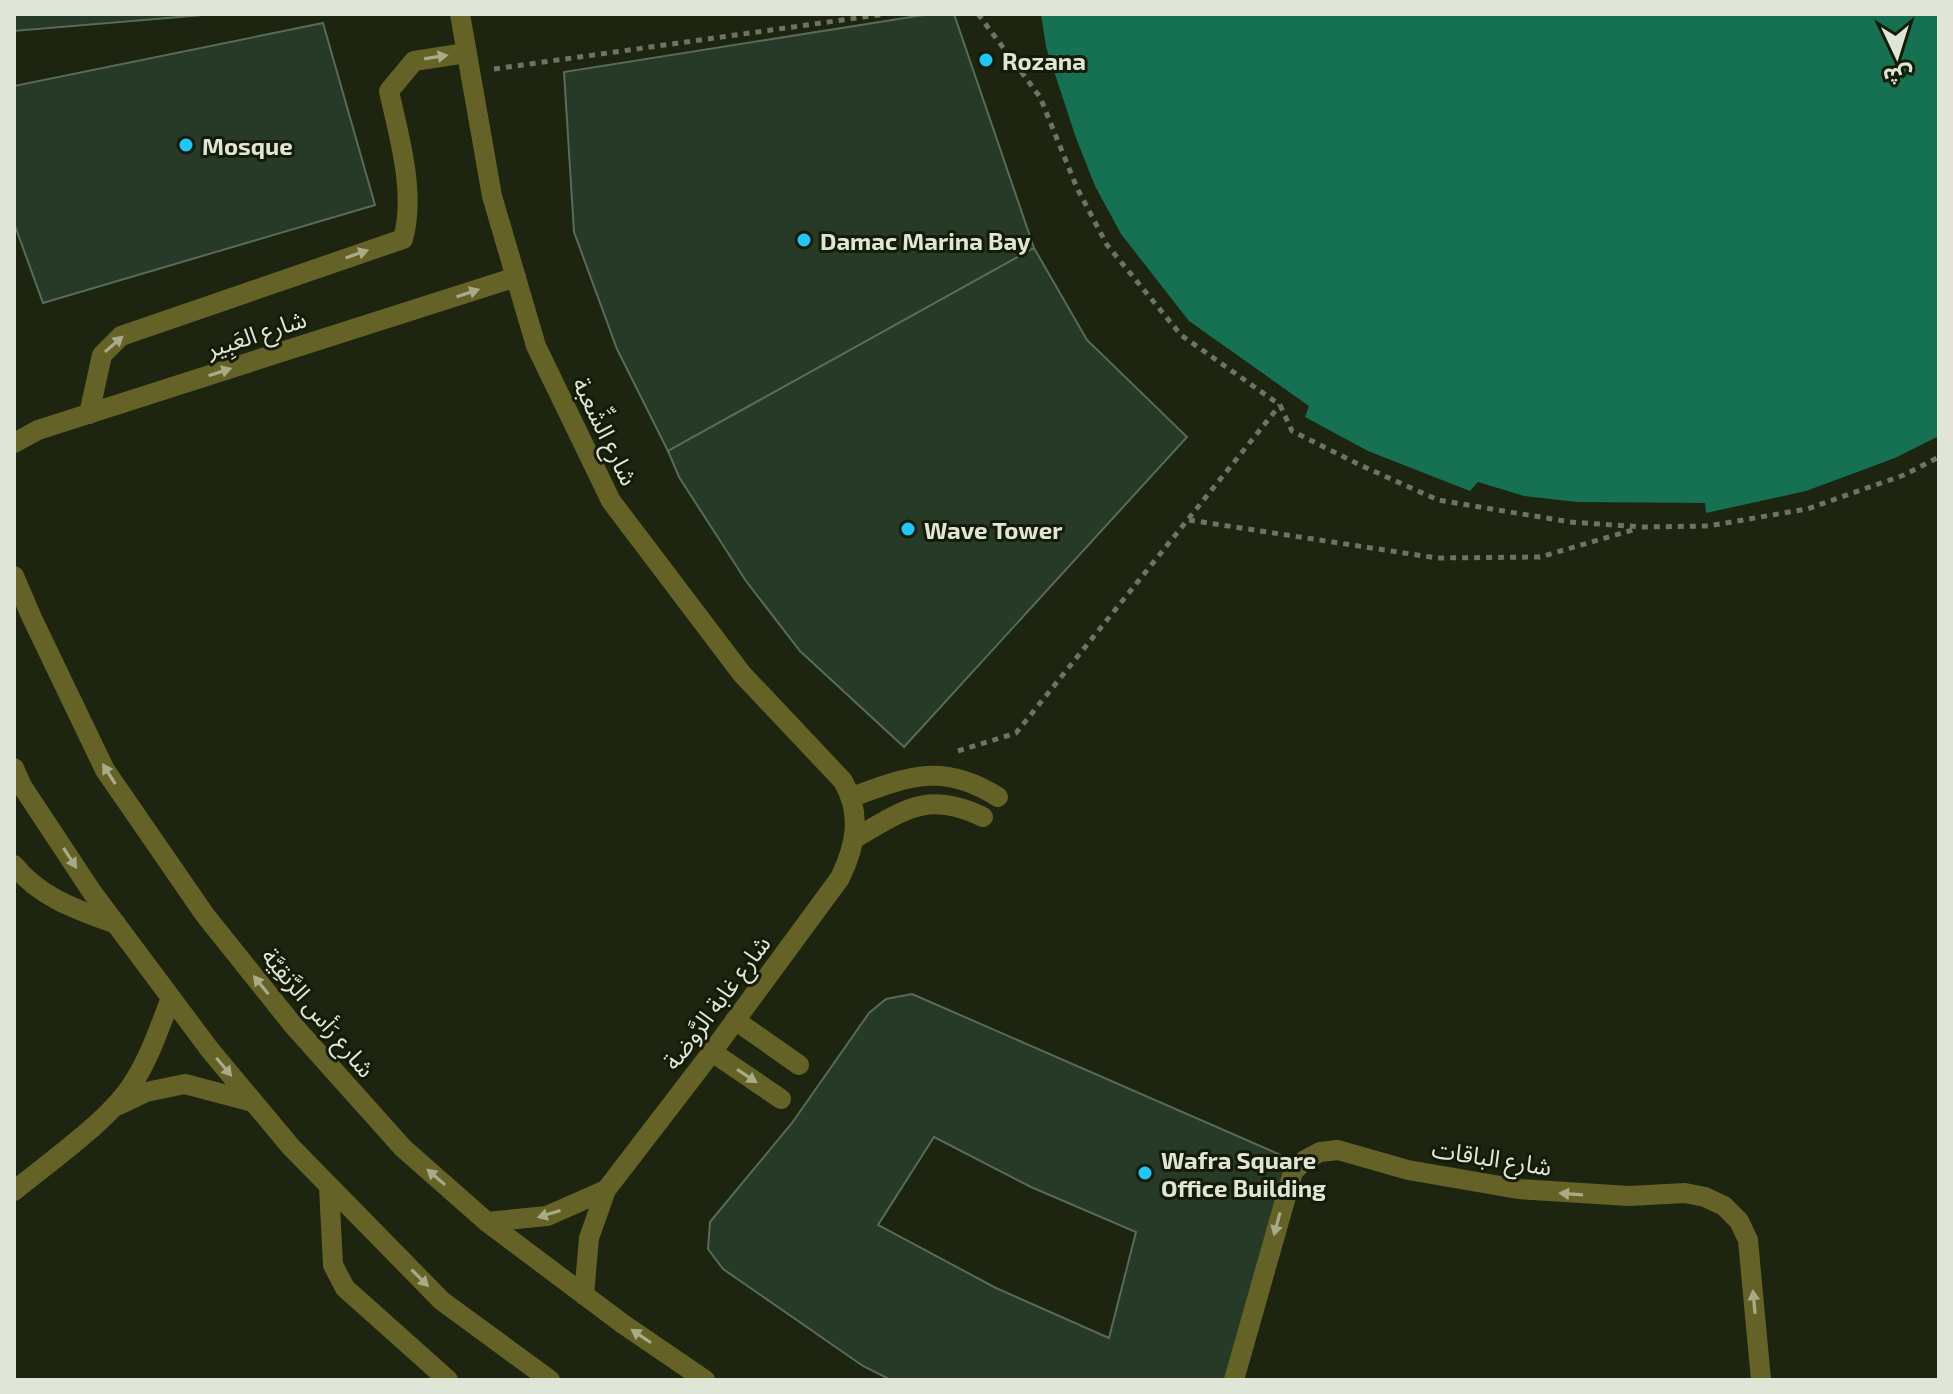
<svg xmlns="http://www.w3.org/2000/svg" width="1953" height="1394" font-family="'Exo 2','Noto Sans Arabic',sans-serif">
  <style>
    .water { fill: #167052 }
    .building { fill: #273927; stroke: #576b58; stroke-width: 2; fill-rule: evenodd }
    .lines { fill: none; stroke-linecap: round; stroke-linejoin: round }
    .path { stroke: #6d7462; stroke-width: 5; stroke-dasharray: 6 6; stroke-linecap: butt }
    .minor { stroke: #656227; stroke-width: 20 }
    .oneway { fill: #a8aa88 }
    .poi-dot { fill: #1dc9fc; stroke: #141b06; stroke-width: 3 }
    .labels { text-anchor: middle; dominant-baseline: central; stroke-width: 6; stroke-linejoin: round; paint-order: stroke }
    .poi-label { font-size: 24px; font-weight: bold; fill: #dfe5d7; stroke: #141b06; text-anchor: start }
    .street-label { font-size: 24px; fill: #dfe5d7; stroke: #141b06 }
  </style>
  <rect width="100%" height="100%" fill="#1d240f"/>
  <!-- water -->
  <path class="water" d="M1041,14H1939V436L1895,458L1806,491L1706,513L1705,503L1577,502L1524,496L1478,482L1470,491L1368,451L1305,417L1309,406L1189,321L1121,234L1095,186L1076,138L1046,47Z"/>
  <!-- building -->
  <g class="building">
    <path d="M14,14H215L14,31Z"/>
    <path d="M930,14H954L1034,248L668,451L617,349L574,232L564,72Z"/>
    <path d="M323,23L375,205L43,303L14,223V86Z"/>
    <path d="M1034,248L1087,340L1187,437L904,747L800,651L746,581L679,477L668,451Z"/>
    <path d="M912,994L1290,1159L1230,1380H891L863,1366L723,1269L708,1249L710,1222L792,1123L869,1013L886,999ZM934,1137L1031,1187L1136,1232L1109,1338L996,1288L878,1225Z"/>
  </g>
  <g class="lines">
    <!-- path -->
    <g class="path">
      <path d="M978,14L1040,97L1077,188L1107,245L1181,335L1280,405L1292,431L1360,465L1438,500L1570,522L1643,527L1708,526L1807,509L1904,475L1939,457"/>
      <path d="M494,69L885,14"/>
      <path d="M1189,520L1437,558L1540,557L1636,529"/>
      <path d="M958,751L1016,733L1280,405"/>
    </g>
    <!-- minor -->
    <g class="minor">
      <path d="M460,14L492,196L536,346L611,501L742,674L843,781C862,814 856,845 840,878L712,1052L606,1190L589,1238L584,1295"/>
      <path d="M89,414L102,355L121,336L403,239C416,192 399,137 389,91L414,61L466,53"/>
      <path d="M14,443L38,430L516,277"/>
      <path d="M14,576L32,618L105,770L205,915L293,1025L403,1148L487,1222L623,1324L705,1380"/>
      <path d="M14,768L22,786L92,892L210,1050L291,1147L442,1301L550,1380"/>
      <path d="M852,797C909,776 943,762 998,797"/>
      <path d="M855,838C904,810 927,790 983,817"/>
      <path d="M14,865C40,898 78,910 116,924"/>
      <path d="M735,1020L799,1065"/>
      <path d="M712,1052L781,1099"/>
      <path d="M119,1105L146,1092L185,1084L253,1102"/>
      <path d="M329,1187L333,1265L345,1288L448,1380"/>
      <path d="M14,1191C49,1162 110,1120 133,1083C150,1057 160,1026 171,998"/>
      <path d="M487,1222L547,1216L606,1190"/>
      <path d="M1234,1380L1293,1172L1305,1160L1320,1152L1338,1150L1408,1170L1518,1189L1629,1196L1685,1193L1705,1197L1724,1206L1739,1221L1748,1240L1761,1380"/>
    </g>
  </g>
  <!-- one-way arrows -->
  <defs><path id="oneway-solid" d="M-6-.8H1V-3.2L6.5 0L1 3.2V.8H-6Z" transform="scale(2)"/></defs>
  <g class="oneway">
    <use href="#oneway-solid" transform="translate(436 57) rotate(-9)"/>
    <use href="#oneway-solid" transform="translate(357 254) rotate(-19)"/>
    <use href="#oneway-solid" transform="translate(468 293) rotate(-18)"/>
    <use href="#oneway-solid" transform="translate(114 344) rotate(-41)"/>
    <use href="#oneway-solid" transform="translate(220 372) rotate(-18)"/>
    <use href="#oneway-solid" transform="translate(109 774) rotate(-122)"/>
    <use href="#oneway-solid" transform="translate(70 858) rotate(57)"/>
    <use href="#oneway-solid" transform="translate(261 985) rotate(-129)"/>
    <use href="#oneway-solid" transform="translate(224 1067) rotate(50)"/>
    <use href="#oneway-solid" transform="translate(747 1076) rotate(34)"/>
    <use href="#oneway-solid" transform="translate(436 1177) rotate(-139)"/>
    <use href="#oneway-solid" transform="translate(1571 1194) rotate(-176)"/>
    <use href="#oneway-solid" transform="translate(549 1214) rotate(163)"/>
    <use href="#oneway-solid" transform="translate(1277 1224) rotate(105)"/>
    <use href="#oneway-solid" transform="translate(420 1278) rotate(45)"/>
    <use href="#oneway-solid" transform="translate(1754 1302) rotate(-95)"/>
    <use href="#oneway-solid" transform="translate(641 1336) rotate(-146)"/>
  </g>
  <!-- markers -->
  <g class="poi-dot">
    <circle cx="986" cy="60" r="8"/>
    <circle cx="186" cy="145" r="8"/>
    <circle cx="804" cy="240" r="8"/>
    <circle cx="908" cy="529" r="8"/>
    <circle cx="1145" cy="1173" r="8"/>
  </g>
  <g class="labels">
    <!-- poi labels -->
    <g class="poi-label">
      <text x="1002" y="60">Rozana</text>
      <text x="202" y="145">Mosque</text>
      <text x="820" y="240">Damac Marina Bay</text>
      <text x="924" y="529">Wave Tower</text>
      <text x="1161" y="1159">Wafra Square<tspan x="1161" dy="28">Office Building</tspan></text>
    </g>
    <!-- street labels -->
    <g class="street-label">
      <text transform="translate(256 333) rotate(-18)">شارع العَبِير</text>
      <text transform="translate(606 431) rotate(64)">شارع الشِّعبة</text>
      <text transform="translate(716 1002) rotate(-53)">شارع غابة الرَّوضة</text>
      <text transform="translate(319 1012) rotate(50)">شارع رَأس الرَّنقِيَّة</text>
      <text transform="translate(1492 1157) rotate(9)">شارع الباقات</text>
    </g>
  </g>
  <!-- border -->
  <rect width="1953" height="1394" fill="none" stroke="#dfe5d7" stroke-width="32"/>
  <!-- north arrow -->
  <g transform="translate(1897 56) rotate(176)" stroke="#141b06" stroke-width="6" paint-order="stroke">
  <path d="M0-6L14 30L0 20L-14 30Z" fill="#dfe5d7"/>
  <text y="-12" font-size="22" font-weight="bold" text-anchor="middle" fill="#dfe5d7">ش</text>
  </g>
</svg>
